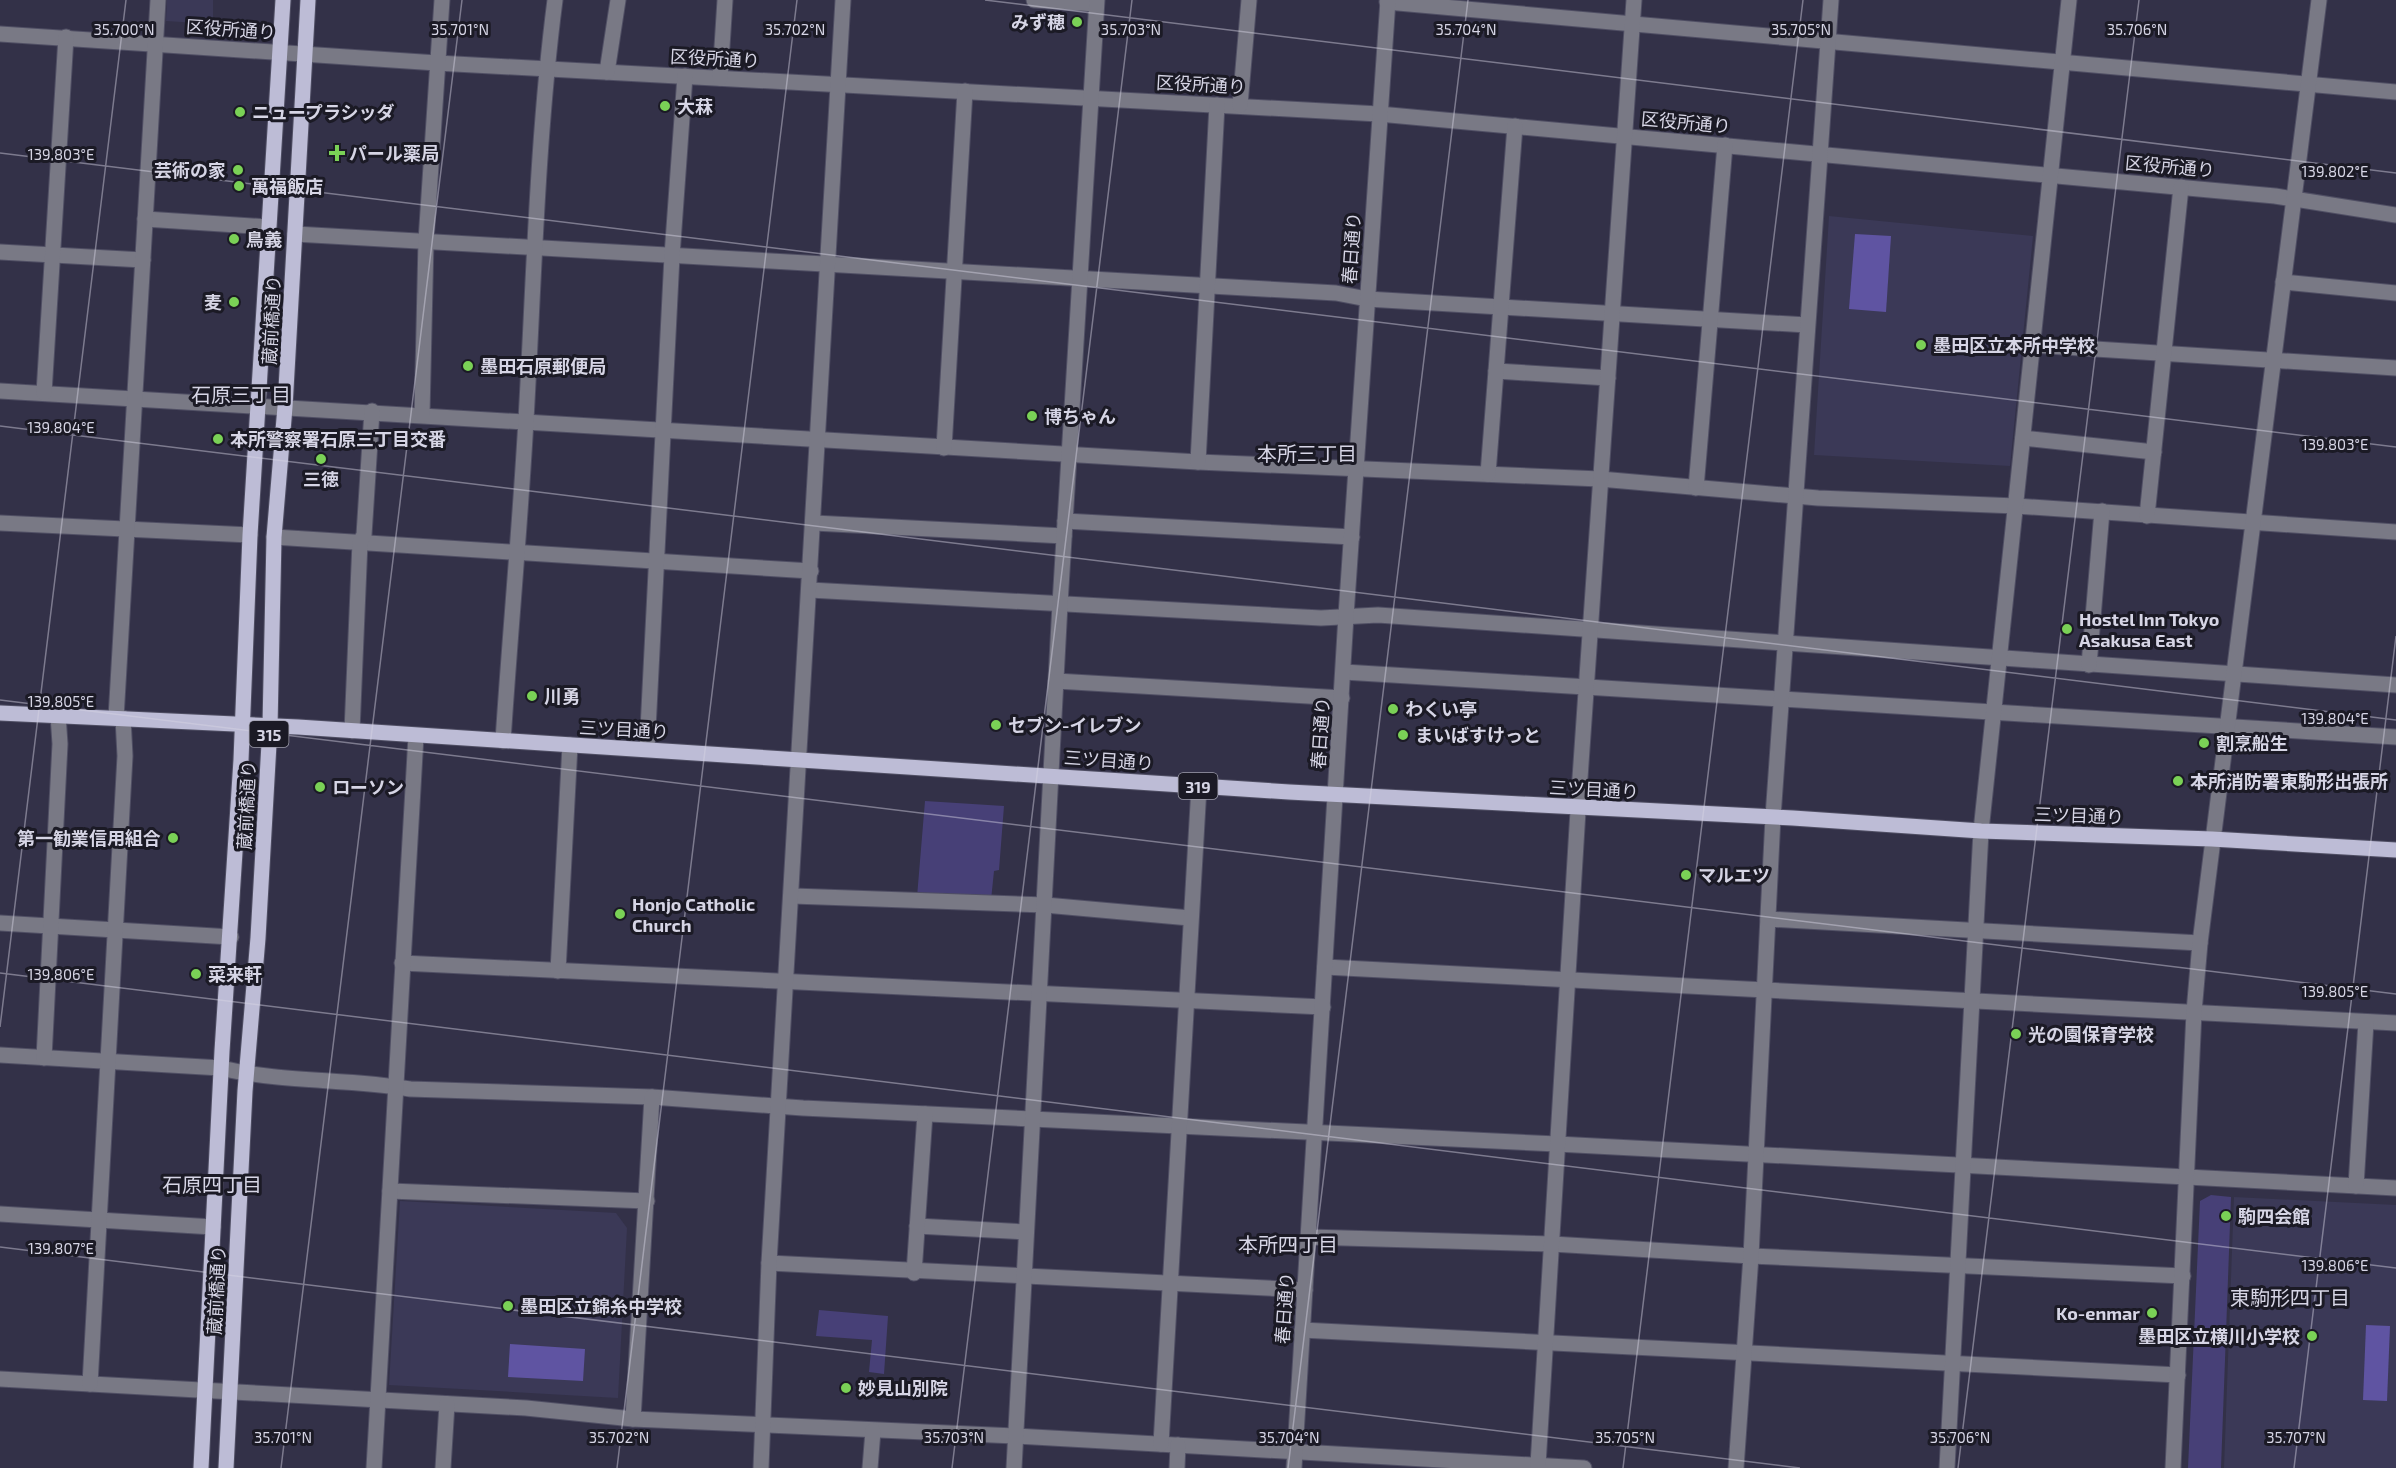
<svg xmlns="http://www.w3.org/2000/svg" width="2396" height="1468" font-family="'Exo 2','Noto Sans JP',sans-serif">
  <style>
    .built { fill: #3b3957 }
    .green { fill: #474077 }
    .water { fill: #5f54a2 }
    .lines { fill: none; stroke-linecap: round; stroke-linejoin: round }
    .minor-casing { stroke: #504f64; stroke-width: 17 }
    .major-casing { stroke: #504f64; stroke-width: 17 }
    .minor { stroke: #797985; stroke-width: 15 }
    .major { stroke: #bdbcd6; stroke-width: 15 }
    .ticks { fill: none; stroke: #d6d5e5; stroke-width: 1.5; stroke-opacity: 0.45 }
    .poi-dot { fill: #7ad156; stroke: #1b1a25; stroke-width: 2 }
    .labels { text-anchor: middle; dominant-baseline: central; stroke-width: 6; stroke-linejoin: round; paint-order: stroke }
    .shield { fill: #1b1a25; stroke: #9e9dab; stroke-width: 1.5 }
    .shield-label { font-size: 16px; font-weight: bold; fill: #d6d5e5 }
    .poi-label { font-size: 18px; font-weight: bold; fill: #d6d5e5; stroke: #1b1a25; text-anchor: start }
    .street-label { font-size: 18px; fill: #d6d5e5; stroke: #1b1a25 }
    .neighbourhood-label { font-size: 20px; fill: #d6d5e5; stroke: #1b1a25 }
    .ticks-label { font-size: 15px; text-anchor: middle; fill: #d6d5e5; stroke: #1b1a25; stroke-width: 6; stroke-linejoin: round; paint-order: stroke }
  </style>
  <rect width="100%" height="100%" fill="#333148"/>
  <!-- built -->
  <g class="built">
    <path d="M167,0H213V24L166,21Z"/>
    <path d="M1829,216L2033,236L2010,466L1814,455Z"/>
    <path d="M2234,1197L2396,1205V1468H2224Z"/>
    <path d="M400,1201L616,1213L627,1228L618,1398L389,1385Z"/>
  </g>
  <!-- green -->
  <g class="green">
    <path d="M925,801L1004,806L999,870L994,871L991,900L917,897Z"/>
    <path d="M2211,1195L2231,1197L2221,1468H2188L2200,1201Z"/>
    <path d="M819,1310L888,1316L884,1374L869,1372L872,1340L816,1336Z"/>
  </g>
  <!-- water -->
  <g class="water">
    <path d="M1855,234L1891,236L1886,312L1849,309Z"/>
    <path d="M2366,1325L2390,1326L2387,1401L2363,1400Z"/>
    <path d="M510,1344L585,1349L583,1381L508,1377Z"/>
  </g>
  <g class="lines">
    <!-- minor casing -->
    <g class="minor-casing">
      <g id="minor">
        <path d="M1034,0L1096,4"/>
        <path d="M1387,2L2396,92"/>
        <path d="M0,34L437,63L1379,114L2275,196L2396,215"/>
        <path d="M607,72L618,0"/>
        <path d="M720,78L725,0"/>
        <path d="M1240,105L1249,0"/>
        <path d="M145,219L268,227"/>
        <path d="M295,234L1336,293L1367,299L1807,325"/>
        <path d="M0,252L143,260"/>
        <path d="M2283,282L2396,293"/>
        <path d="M2032,345L2396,368"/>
        <path d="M1496,371L1608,378"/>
        <path d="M0,391L1198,462L1600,479L1818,498L2016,506L2396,532"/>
        <path d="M44,393L66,37"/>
        <path d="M422,415L426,241L442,0"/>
        <path d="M2023,438L2154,452"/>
        <path d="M944,448L965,91"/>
        <path d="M1198,462L1217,105"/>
        <path d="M1488,474L1515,126"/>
        <path d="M1696,488L1725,145"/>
        <path d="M2147,516L2181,187"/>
        <path d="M1065,521L1352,537"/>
        <path d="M0,523L250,535"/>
        <path d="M814,523L1064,536"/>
        <path d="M274,537L811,571"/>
        <path d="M810,590L1321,618L1378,615L2396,685"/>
        <path d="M2089,665L2102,511"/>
        <path d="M1344,672L2396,737"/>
        <path d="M1056,681L1342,698"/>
        <path d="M116,718L158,0"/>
        <path d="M352,731L360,542L364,535L372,411"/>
        <path d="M503,741C510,634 520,527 526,420C534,280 537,139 555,0"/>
        <path d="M647,749L672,256L685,76"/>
        <path d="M793,896L1045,905L1190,918"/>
        <path d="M1768,919L2200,943"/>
        <path d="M0,923L231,937"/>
        <path d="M402,963L1323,1007"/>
        <path d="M1325,967L2396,1023"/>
        <path d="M558,971L570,745"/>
        <path d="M0,1055L221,1068C283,1083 348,1078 410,1089L652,1097L803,1108L1557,1144L2396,1188"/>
        <path d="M44,1058L60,744L58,715"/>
        <path d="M2356,1186L2366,1022"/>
        <path d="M390,1191L647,1201"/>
        <path d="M0,1214L213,1227"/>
        <path d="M917,1226L1026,1232"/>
        <path d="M1309,1237L1552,1244L1751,1256L2183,1276"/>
        <path d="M769,1263L1305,1290"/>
        <path d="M914,1273L925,1114"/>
        <path d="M1302,1330L2178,1375"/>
        <path d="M0,1379L526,1408L633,1419L1015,1436L1584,1468"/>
        <path d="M90,1384L125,756L123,718"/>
        <path d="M633,1419L652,1097"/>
        <path d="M1161,1444L1199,787"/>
        <path d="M1538,1465L1580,778L1634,0"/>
        <path d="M374,1468L416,736"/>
        <path d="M443,1468L447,1404"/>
        <path d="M761,1468L769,1263L843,0"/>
        <path d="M870,1468L873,1431"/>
        <path d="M1014,1468L1060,604L1097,0"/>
        <path d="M1177,1468L1178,1445"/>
        <path d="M1294,1468L1346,616L1388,0"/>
        <path d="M1736,1468L1751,1256L1773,817L1831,0"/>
        <path d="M1947,1468L1981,831L2069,0"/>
        <path d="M2173,1468L2194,1012L2200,943L2319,0"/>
      </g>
    </g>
    <!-- major casing -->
    <g class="major-casing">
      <g id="major">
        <path d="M0,713L298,727L1289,792L1793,818L1981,831L2212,839L2396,850"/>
        <path d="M201,1468L222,1051L241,760L250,535L283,0"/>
        <path d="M226,1468L245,1091L258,938L270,726L274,537L285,407L308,0"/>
      </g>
    </g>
    <!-- minor -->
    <use href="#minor" class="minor"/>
    <!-- major -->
    <use href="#major" class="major"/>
  </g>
  <!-- ticks -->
  <path class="ticks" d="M985,0L2396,173M0,153L2396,447M0,426L2396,720M0,700L2396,994M0,973L2396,1268M0,1027L126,0M0,1247L1800,1468M281,1468L462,0M617,1468L797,0M952,1468L1132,0M1288,1468L1468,0M1623,1468L1803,0M1958,1468L2139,0M2294,1468L2396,636"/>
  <!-- markers -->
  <g class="poi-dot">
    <circle cx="1077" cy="22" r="6"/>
    <circle cx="665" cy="106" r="6"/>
    <circle cx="240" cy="112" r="6"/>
    <path d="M334 144h6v6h6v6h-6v6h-6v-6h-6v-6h6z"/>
    <circle cx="238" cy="170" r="6"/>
    <circle cx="239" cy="186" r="6"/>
    <circle cx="234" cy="239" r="6"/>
    <circle cx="234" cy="302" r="6"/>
    <circle cx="1921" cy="345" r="6"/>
    <circle cx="468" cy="366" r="6"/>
    <circle cx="1032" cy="416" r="6"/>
    <circle cx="218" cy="439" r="6"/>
    <circle cx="321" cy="459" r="6"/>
    <circle cx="2067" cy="629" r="6"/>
    <circle cx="532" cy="696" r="6"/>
    <circle cx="1393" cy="709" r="6"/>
    <circle cx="996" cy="725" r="6"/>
    <circle cx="1403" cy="735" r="6"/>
    <circle cx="2204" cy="743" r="6"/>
    <circle cx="2178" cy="781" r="6"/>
    <circle cx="320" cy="787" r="6"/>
    <circle cx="173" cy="838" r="6"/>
    <circle cx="1686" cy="875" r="6"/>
    <circle cx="620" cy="914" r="6"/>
    <circle cx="196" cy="974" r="6"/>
    <circle cx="2016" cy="1034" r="6"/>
    <circle cx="2226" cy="1216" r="6"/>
    <circle cx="508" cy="1306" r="6"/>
    <circle cx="2152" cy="1313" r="6"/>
    <circle cx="2312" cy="1336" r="6"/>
    <circle cx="846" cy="1388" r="6"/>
  </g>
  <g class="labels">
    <!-- shield labels -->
    <g class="shield">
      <rect x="249.5" y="721" width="39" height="26" rx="4.5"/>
      <rect x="1178.5" y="773" width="39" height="26" rx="4.5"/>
    </g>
    <g class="shield-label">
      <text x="269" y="734">315</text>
      <text x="1198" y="786">319</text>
    </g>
    <!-- poi labels -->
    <g class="poi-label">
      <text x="1065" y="22" text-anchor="end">みず穂</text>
      <text x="677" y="106">大菻</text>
      <text x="252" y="112">ニュープラシッダ</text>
      <text x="349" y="153">パール薬局</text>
      <text x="226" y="170" text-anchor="end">芸術の家</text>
      <text x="251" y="186">萬福飯店</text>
      <text x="246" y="239">鳥義</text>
      <text x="222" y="302" text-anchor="end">麦</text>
      <text x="1933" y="345">墨田区立本所中学校</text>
      <text x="480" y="366">墨田石原郵便局</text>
      <text x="1044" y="416">博ちゃん</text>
      <text x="230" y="439">本所警察署石原三丁目交番</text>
      <text x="321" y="479" text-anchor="middle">三徳</text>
      <text x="2079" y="619">Hostel Inn Tokyo<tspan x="2079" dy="21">Asakusa East</tspan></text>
      <text x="544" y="696">川勇</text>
      <text x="1405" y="709">わくい亭</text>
      <text x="1008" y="725">セブン-イレブン</text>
      <text x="1415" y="735">まいばすけっと</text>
      <text x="2216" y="743">割烹船生</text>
      <text x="2190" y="781">本所消防署東駒形出張所</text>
      <text x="332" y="787">ローソン</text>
      <text x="161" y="838" text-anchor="end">第一勧業信用組合</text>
      <text x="1698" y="875">マルエツ</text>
      <text x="632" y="904">Honjo Catholic<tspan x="632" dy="21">Church</tspan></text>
      <text x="208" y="974">菜来軒</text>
      <text x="2028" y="1034">光の園保育学校</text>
      <text x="2238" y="1216">駒四会館</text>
      <text x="520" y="1306">墨田区立錦糸中学校</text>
      <text x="2140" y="1313" text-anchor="end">Ko-enmar</text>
      <text x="2300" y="1336" text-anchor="end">墨田区立横川小学校</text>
      <text x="858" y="1388">妙見山別院</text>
    </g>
    <!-- street labels -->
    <g class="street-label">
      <text transform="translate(231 29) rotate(4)">区役所通り</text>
      <text transform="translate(715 58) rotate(3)">区役所通り</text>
      <text transform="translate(1201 84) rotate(3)">区役所通り</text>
      <text transform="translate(1686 122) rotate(5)">区役所通り</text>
      <text transform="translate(2170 166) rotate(5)">区役所通り</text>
      <text transform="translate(1351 248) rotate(-86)">春日通り</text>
      <text transform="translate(271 320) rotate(-87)">蔵前橋通り</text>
      <text transform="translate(624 729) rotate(3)">三ツ目通り</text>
      <text transform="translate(1320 733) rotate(-86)">春日通り</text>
      <text transform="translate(1109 760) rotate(4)">三ツ目通り</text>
      <text transform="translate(1594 789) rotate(3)">三ツ目通り</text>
      <text transform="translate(246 805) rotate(-87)">蔵前橋通り</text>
      <text transform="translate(2079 815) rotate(2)">三ツ目通り</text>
      <text transform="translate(216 1290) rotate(-87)">蔵前橋通り</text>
      <text transform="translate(1284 1308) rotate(-86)">春日通り</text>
    </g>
    <!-- neighbourhood labels -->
    <g class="neighbourhood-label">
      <text x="241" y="394">石原三丁目</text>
      <text x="1307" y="453">本所三丁目</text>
      <text x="212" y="1184">石原四丁目</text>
      <text x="1288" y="1244">本所四丁目</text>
      <text x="2290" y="1297">東駒形四丁目</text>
    </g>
  </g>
  <g class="ticks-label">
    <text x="124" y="35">35.700°N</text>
    <text x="460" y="35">35.701°N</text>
    <text x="795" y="35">35.702°N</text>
    <text x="1131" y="35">35.703°N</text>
    <text x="1466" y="35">35.704°N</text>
    <text x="1801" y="35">35.705°N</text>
    <text x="2137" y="35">35.706°N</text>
    <text x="61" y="160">139.803°E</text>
    <text x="2335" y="177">139.802°E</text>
    <text x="61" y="433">139.804°E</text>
    <text x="2335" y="450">139.803°E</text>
    <text x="61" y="707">139.805°E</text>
    <text x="2335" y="724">139.804°E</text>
    <text x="61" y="980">139.806°E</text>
    <text x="2335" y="997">139.805°E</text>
    <text x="61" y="1254">139.807°E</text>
    <text x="2335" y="1271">139.806°E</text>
    <text x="283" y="1443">35.701°N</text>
    <text x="619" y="1443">35.702°N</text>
    <text x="954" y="1443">35.703°N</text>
    <text x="1289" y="1443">35.704°N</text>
    <text x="1625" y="1443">35.705°N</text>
    <text x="1960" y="1443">35.706°N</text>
    <text x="2296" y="1443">35.707°N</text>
  </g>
</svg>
